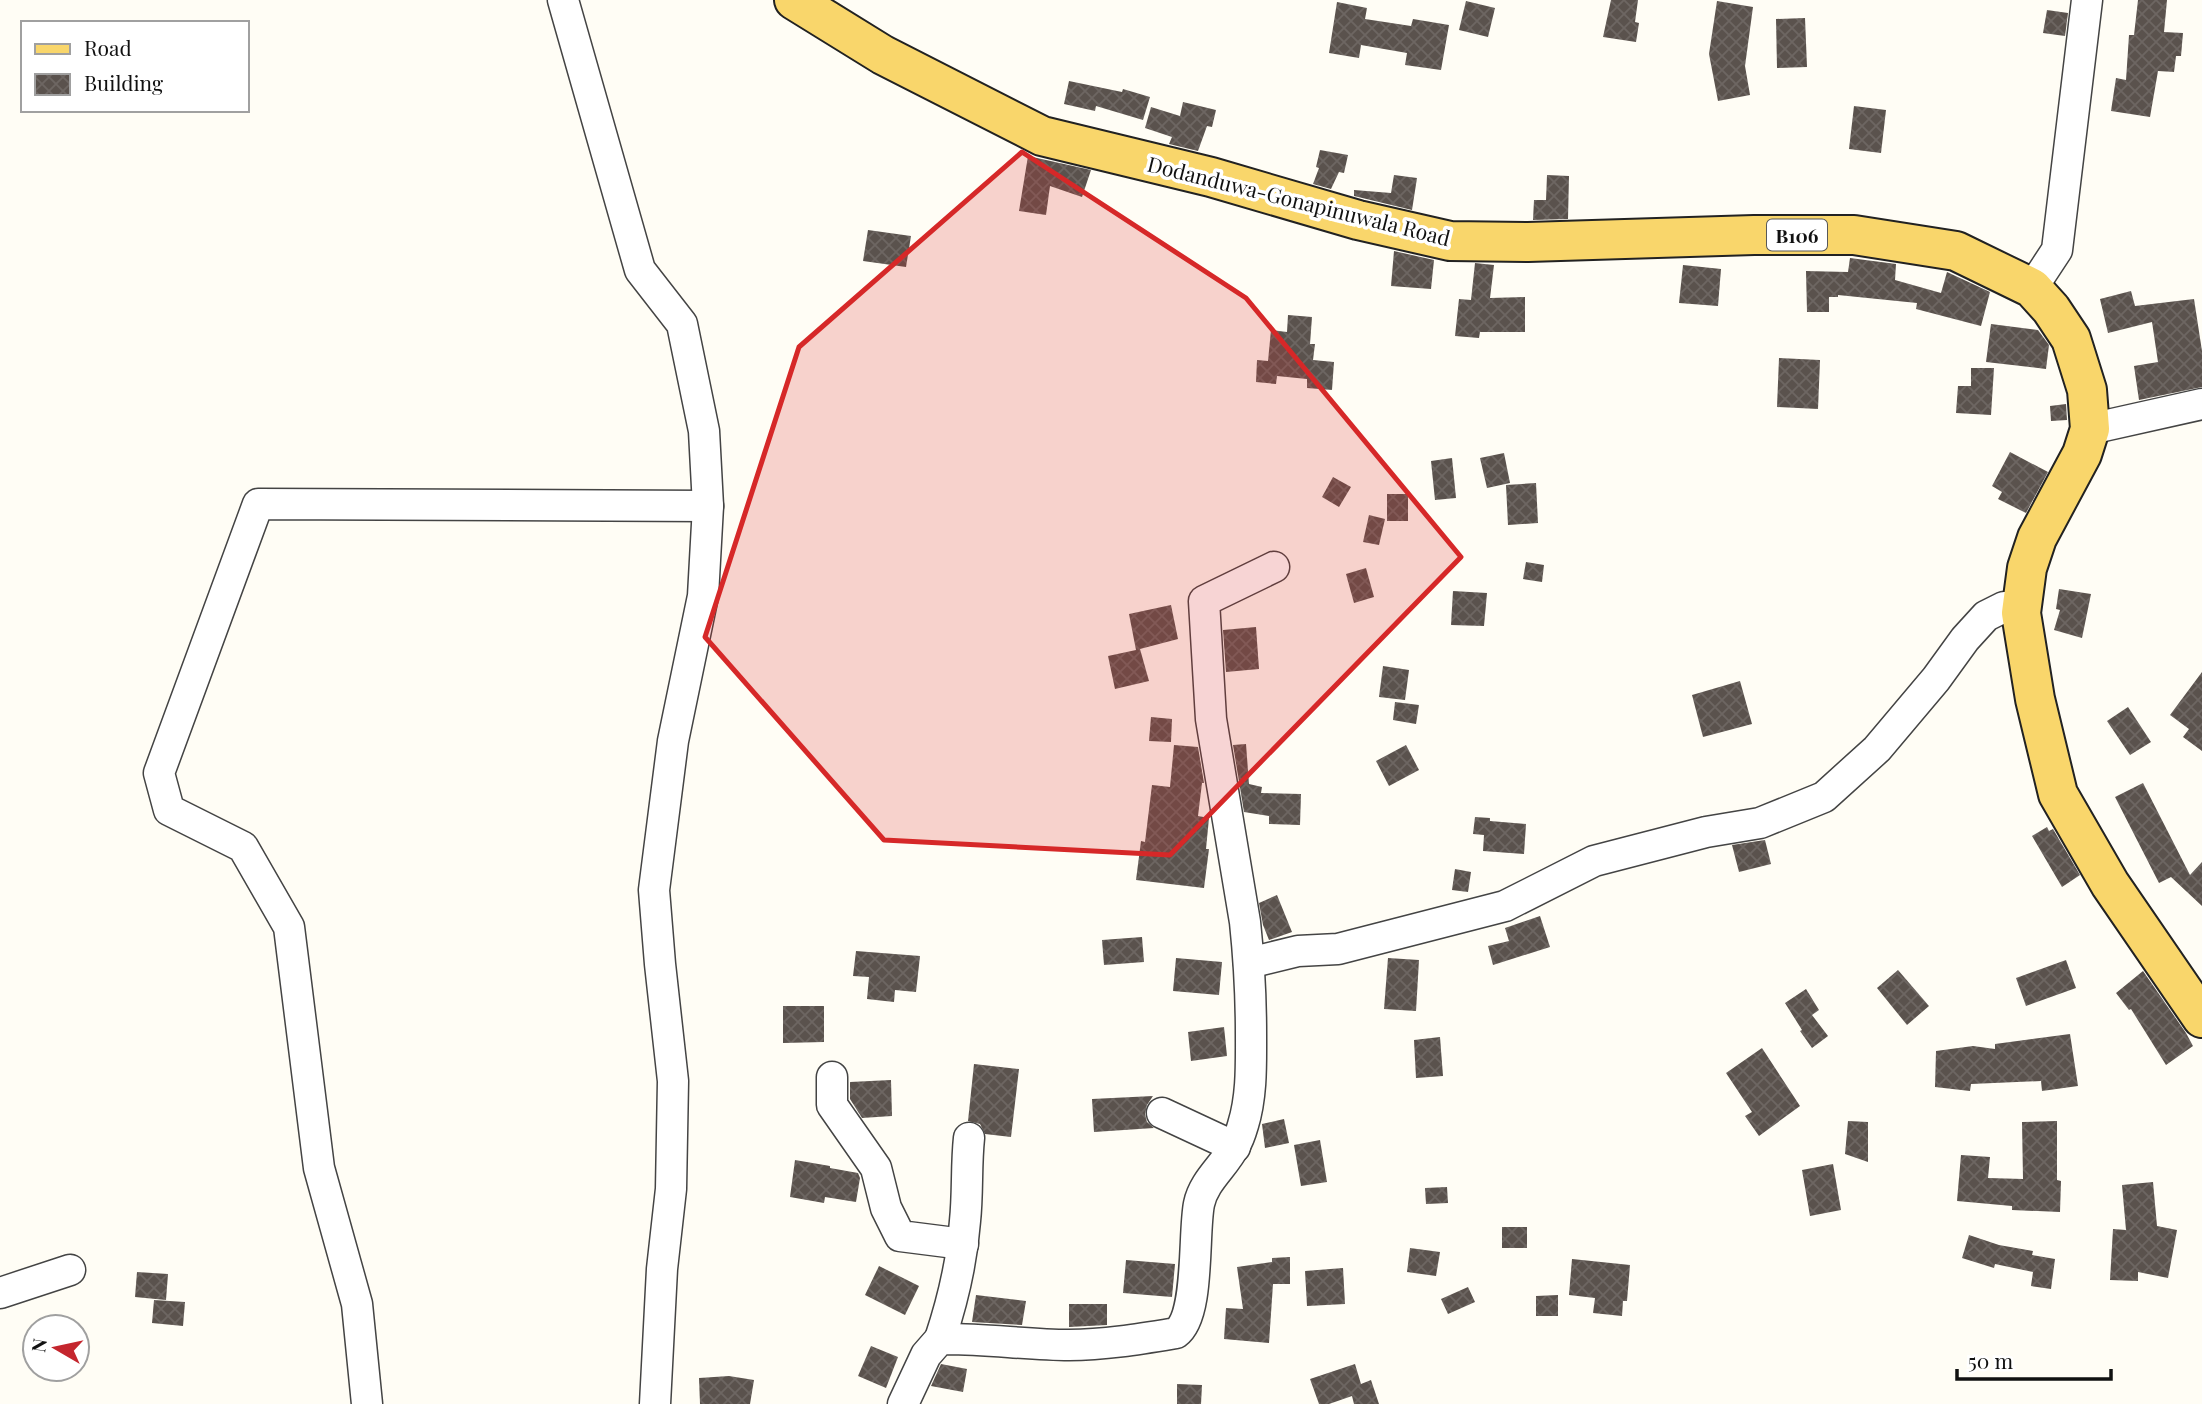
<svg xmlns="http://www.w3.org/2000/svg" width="2202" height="1404" font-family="'Playfair Display',serif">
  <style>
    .building { fill: url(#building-cross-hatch) }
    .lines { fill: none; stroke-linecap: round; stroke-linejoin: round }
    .minor-casing { stroke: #444; stroke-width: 33 }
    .major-casing { stroke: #222; stroke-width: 42 }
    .minor { stroke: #fff; stroke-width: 30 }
    .major { stroke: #f9d66b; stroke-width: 38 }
    .marked { fill: #d62828; fill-opacity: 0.2; stroke: #d62828; stroke-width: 5; stroke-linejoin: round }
    .labels { text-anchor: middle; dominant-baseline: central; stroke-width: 7; stroke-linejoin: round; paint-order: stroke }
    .shield { fill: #fff; stroke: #585858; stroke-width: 2 }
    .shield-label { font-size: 19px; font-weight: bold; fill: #111 }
    .street-label { font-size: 21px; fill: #111; stroke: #fff }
  </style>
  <defs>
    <pattern id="building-cross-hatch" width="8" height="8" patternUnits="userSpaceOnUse" patternTransform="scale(1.75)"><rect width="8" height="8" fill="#5a524d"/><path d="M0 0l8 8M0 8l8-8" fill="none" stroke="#6d6662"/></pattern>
  </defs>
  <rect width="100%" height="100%" fill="#fffdf5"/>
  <!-- building -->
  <g class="building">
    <path d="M1611,0H1638L1635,22L1639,23L1636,42L1603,37Z"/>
    <path d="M2138,0H2167L2164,32L2183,33L2181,56H2176L2174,72L2158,71L2150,117L2111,111L2116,78L2126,80L2129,35H2134Z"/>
    <path d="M1466,1L1495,8L1488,37L1459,30Z"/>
    <path d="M1717,1L1753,7L1745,66L1750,95L1718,101L1709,54Z"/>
    <path d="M1337,2L1367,8L1365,19L1411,26L1413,19L1449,25L1441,70L1405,65L1407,53L1361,45L1359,58L1329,53Z"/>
    <path d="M2047,10L2068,13L2065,36L2043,33Z"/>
    <path d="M1805,18L1807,67L1777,68L1776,19Z"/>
    <path d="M1069,81L1122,92L1123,89L1150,97L1143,120L1096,106L1095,111L1064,104Z"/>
    <path d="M1183,102L1216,110L1212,127L1207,126L1198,151L1169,144L1172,137L1145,128L1151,107L1180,116Z"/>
    <path d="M1854,106L1886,110L1881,153L1849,149Z"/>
    <path d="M1320,150L1348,155L1344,173L1339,172L1331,189L1313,184L1319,168L1316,167Z"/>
    <path d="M1028,156L1091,170L1082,197L1050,186L1046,215L1019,211Z"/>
    <path d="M1394,175L1417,178L1412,210L1354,196V190L1391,193Z"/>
    <path d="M1547,175L1569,176L1568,219L1533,220L1534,200H1546Z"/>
    <path d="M868,230L911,236L906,267L863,261Z"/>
    <path d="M1394,251L1434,260L1431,289L1391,286Z"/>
    <path d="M1850,258L1896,264L1895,280L1941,293L1947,272L1990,292L1981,326L1916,309L1917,303L1838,295V297H1829V312H1807L1806,271L1848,272Z"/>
    <path d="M1475,263L1494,265L1490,298L1525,297V332H1480L1479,338L1455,336L1459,299L1471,300Z"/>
    <path d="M1683,265L1721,269L1718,306L1679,303Z"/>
    <path d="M2131,291L2135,306L2194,299L2202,351V387L2139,400L2134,366L2158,362L2152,322L2108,333L2100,299Z"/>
    <path d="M1288,315L1312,317L1310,344H1315L1313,360L1334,362L1332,390L1307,388V379L1277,376L1276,384L1256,382L1257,360L1268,361L1271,330L1287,332Z"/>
    <path d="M1991,324L2038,330L2049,345L2046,369L1986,362Z"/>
    <path d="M1779,358L1820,360L1818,409L1777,407Z"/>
    <path d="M1971,368H1994L1991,415L1956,413L1958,386H1971Z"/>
    <path d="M2066,404L2067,420L2051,421L2050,406Z"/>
    <path d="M2010,452L2048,472L2026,513L1998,499L2002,492L1992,486Z"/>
    <path d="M1504,453L1510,483L1487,488L1480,458Z"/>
    <path d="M1452,458L1456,498L1435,500L1431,461Z"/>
    <path d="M1333,477L1351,487L1339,507L1322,497Z"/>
    <path d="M1536,483L1538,523L1508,525L1506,485Z"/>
    <rect x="1387" y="494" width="21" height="27"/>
    <path d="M1369,515L1385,519L1379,545L1363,542Z"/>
    <path d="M1526,562L1544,565L1542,582L1523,579Z"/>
    <path d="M1366,568L1374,597L1354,603L1346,574Z"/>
    <path d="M2059,589L2091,594L2082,638L2054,630L2060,610L2056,609Z"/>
    <path d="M1453,591L1487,593L1484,626L1451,625Z"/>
    <path d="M1171,605L1178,639L1140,649L1149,681L1115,689L1108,656L1136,650L1129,614Z"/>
    <path d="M1256,627L1259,669L1226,672L1223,630Z"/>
    <path d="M1383,666L1409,670L1405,700L1379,697Z"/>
    <path d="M2202,672V751L2183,737L2189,729L2170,715Z"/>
    <path d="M1740,681L1752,724L1703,737L1692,695Z"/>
    <path d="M1395,702L1419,705L1416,724L1393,720Z"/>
    <path d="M2128,707L2151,742L2130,755L2107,721Z"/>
    <path d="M1151,717L1172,719L1171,742L1149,741Z"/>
    <path d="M1246,744L1249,784L1262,787L1261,793L1301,794L1300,825L1269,824V816L1244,812L1233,745Z"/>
    <path d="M1174,745L1198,747L1204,783H1202L1198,816L1209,818L1206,849H1209L1204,888L1136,880L1141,841L1145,842L1152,785L1170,787Z"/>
    <path d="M1406,745L1419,770L1389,786L1376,761Z"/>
    <path d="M2143,783L2190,875L2202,862V906L2171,877L2159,883L2115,797Z"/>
    <path d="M1475,817L1490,818V821L1526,824L1524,854L1483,851L1484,835L1473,834Z"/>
    <path d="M2047,827L2049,831L2053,829L2080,875L2062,887L2032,836Z"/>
    <path d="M1765,840L1771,864L1739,872L1732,845Z"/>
    <path d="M1455,869L1471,872L1468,892L1452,890Z"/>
    <path d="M1277,895L1292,932L1269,940L1263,925L1259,903Z"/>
    <path d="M1540,916L1550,947L1493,965L1488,946L1509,941L1505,928Z"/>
    <path d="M1142,937L1144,962L1104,965L1102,940Z"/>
    <path d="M856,951L920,956L916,992L895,990L894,1002L867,999L869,977L853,976Z"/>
    <path d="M1176,958L1222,962L1219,995L1173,991Z"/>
    <path d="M1388,958L1419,960L1416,1011L1384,1009Z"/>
    <path d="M2066,960L2076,988L2026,1006L2016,978Z"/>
    <path d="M1898,970L1929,1006L1907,1025L1877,988Z"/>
    <path d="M2143,971L2186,1033L2193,1046L2166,1065L2131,1009L2129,1010L2116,993Z"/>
    <path d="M1806,989L1819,1010L1812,1015L1828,1036L1812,1048L1800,1031L1802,1030L1785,1003Z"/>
    <path d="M783,1006H824V1042L783,1043Z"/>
    <path d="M1224,1027L1227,1056L1191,1061L1188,1032Z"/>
    <path d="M2070,1034L2078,1086L2042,1091L2041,1081L1971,1084L1970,1091L1935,1087L1936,1051L1973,1046L1995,1049V1044Z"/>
    <path d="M1440,1037L1443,1076L1416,1078L1414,1040Z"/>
    <path d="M1762,1048L1800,1106L1759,1136L1745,1116L1752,1112L1726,1073Z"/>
    <path d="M974,1064L1019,1069L1011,1137L985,1134L980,1124L968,1121Z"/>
    <path d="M891,1080L892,1116L862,1118L850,1099V1082Z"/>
    <path d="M1153,1096L1147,1105L1145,1114L1147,1122L1154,1128L1094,1132L1092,1099Z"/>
    <path d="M1284,1119L1289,1143L1265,1148L1262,1124Z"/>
    <path d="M1848,1121L1868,1122V1162L1845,1154Z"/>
    <path d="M2057,1121V1180L2061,1181L2060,1212L2012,1210V1206L1957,1201L1961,1155L1990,1157L1988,1178L2023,1179L2022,1122Z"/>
    <path d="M1320,1140L1327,1182L1301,1186L1294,1145Z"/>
    <path d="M795,1160L830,1166V1168L858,1173L860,1178L856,1202L825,1197L824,1203L790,1197Z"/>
    <path d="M1833,1164L1841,1210L1810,1216L1802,1170Z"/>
    <path d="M2153,1182L2157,1226L2177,1230L2168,1278L2138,1272V1281L2110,1280L2113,1229L2126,1230L2122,1185Z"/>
    <path d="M1447,1187L1448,1203L1426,1204L1425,1188Z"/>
    <rect x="1502" y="1227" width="25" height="21"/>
    <path d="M1969,1235L1999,1245L2033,1251L2032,1255L2055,1259L2051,1289L2031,1286L2033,1272L1995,1264L1994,1268L1962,1258Z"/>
    <path d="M1410,1248L1440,1252L1436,1276L1407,1272Z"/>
    <path d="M1290,1257V1284H1273L1269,1343L1224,1339L1226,1308L1243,1309L1237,1267L1272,1262V1258Z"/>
    <path d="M1572,1259L1630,1265L1627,1301H1623L1622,1316L1593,1313L1595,1298L1569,1295Z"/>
    <path d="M1126,1260L1175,1264L1172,1297L1123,1293Z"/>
    <path d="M879,1266L919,1286L905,1315L865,1295Z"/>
    <path d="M1343,1268L1345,1304L1307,1306L1305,1271Z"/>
    <path d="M137,1272L168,1274L166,1300L135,1297Z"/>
    <path d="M1468,1287L1475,1302L1448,1314L1441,1299Z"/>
    <path d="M976,1295L1026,1301L1022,1325L972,1322Z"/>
    <path d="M1558,1295V1316H1536V1296Z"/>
    <path d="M154,1300L185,1302L183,1326L152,1323Z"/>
    <path d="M1069,1304H1107V1325L1069,1327Z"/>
    <path d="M871,1346L898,1357L886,1388L858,1376Z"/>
    <path d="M941,1364L967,1369L963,1392L931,1386Z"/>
    <path d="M1355,1364L1361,1384L1371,1380L1379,1404H1354L1352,1396L1329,1404H1319L1310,1379Z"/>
    <path d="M729,1376L754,1380L750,1404H700L699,1378Z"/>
    <path d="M1177,1384L1202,1385L1201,1404H1177Z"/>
  </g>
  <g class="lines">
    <!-- minor casing -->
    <g class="minor-casing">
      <g id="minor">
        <path d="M563,0L640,270L682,324L704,431L708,506L703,596L673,741L654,890L660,964L673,1081L671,1189L662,1269L655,1404"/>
        <path d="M2032,288L2057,250L2087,0"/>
        <path d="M2090,429L2202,404"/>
        <path d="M1249,963L1298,951L1338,949L1505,906L1594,861L1706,832L1760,823L1824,797L1877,749L1936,679L1965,639L1986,616L2004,607H2022"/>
        <path d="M832,1077V1105L876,1168L886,1208L900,1236L963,1244"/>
        <path d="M1162,1113L1235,1147"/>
        <path d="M0,1293L70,1270"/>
        <path d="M940,1339C953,1300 962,1261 965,1221C968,1193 966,1166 969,1138"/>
        <path d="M367,1404L357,1304L319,1168L289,927L243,847L169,810L159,773L258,504L708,506"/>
        <path d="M903,1404L926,1355L940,1339C983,1338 1026,1345 1069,1345C1105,1345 1140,1339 1176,1333C1200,1316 1193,1233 1199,1204C1204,1180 1225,1166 1235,1145C1239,1139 1241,1132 1243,1125C1252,1096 1251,1064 1251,1035C1251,997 1249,960 1245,922L1211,719L1204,601L1274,567"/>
      </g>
    </g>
    <!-- major casing -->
    <g class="major-casing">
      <path id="major" d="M794,0L883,55L1042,136L1211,177L1358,220L1450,241L1528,242L1754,235H1854L1956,251L2032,288L2051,309L2071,339L2087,390L2090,429L2082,454L2037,538L2027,568L2021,613L2035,699L2058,794L2110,884L2202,1018"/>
    </g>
    <!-- minor -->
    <use href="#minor" class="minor"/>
    <!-- major -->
    <use href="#major" class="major"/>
  </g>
  <!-- marked area -->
  <path class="marked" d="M1022,152L1246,298L1461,557L1170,855L884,840L705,637L799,347Z"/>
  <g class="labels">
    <!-- shield labels -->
    <rect class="shield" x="1767" y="219.5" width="60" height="31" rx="5"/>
    <g class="shield-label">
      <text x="1797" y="235">B106</text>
    </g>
    <!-- street labels -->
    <g class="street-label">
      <text transform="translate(1299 200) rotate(14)">Dodanduwa-Gonapinuwala Road</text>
    </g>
  </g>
  <!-- legend -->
  <rect x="21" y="21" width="228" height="91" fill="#ffffff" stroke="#a0a0a0" stroke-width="2"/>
  <rect x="35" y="44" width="35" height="10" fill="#f9d66b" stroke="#a0a0a0" stroke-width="2"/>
  <text x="84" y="56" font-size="21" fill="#111111">Road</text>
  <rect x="35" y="74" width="35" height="21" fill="url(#building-cross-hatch)" stroke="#a0a0a0" stroke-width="2"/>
  <text x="84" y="91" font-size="21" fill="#111111">Building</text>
  <!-- north arrow -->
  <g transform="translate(56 1348) rotate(279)"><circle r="33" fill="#ffffff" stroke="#a0a0a0" stroke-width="2"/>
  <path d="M0-5L12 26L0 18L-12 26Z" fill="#c4262e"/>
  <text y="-10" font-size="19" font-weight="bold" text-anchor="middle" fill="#111111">N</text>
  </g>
  <!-- scale -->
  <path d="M1957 1369v10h154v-10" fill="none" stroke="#111111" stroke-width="3.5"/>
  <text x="1968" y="1369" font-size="21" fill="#111111" stroke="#ffffff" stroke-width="5" paint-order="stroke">50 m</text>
</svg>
